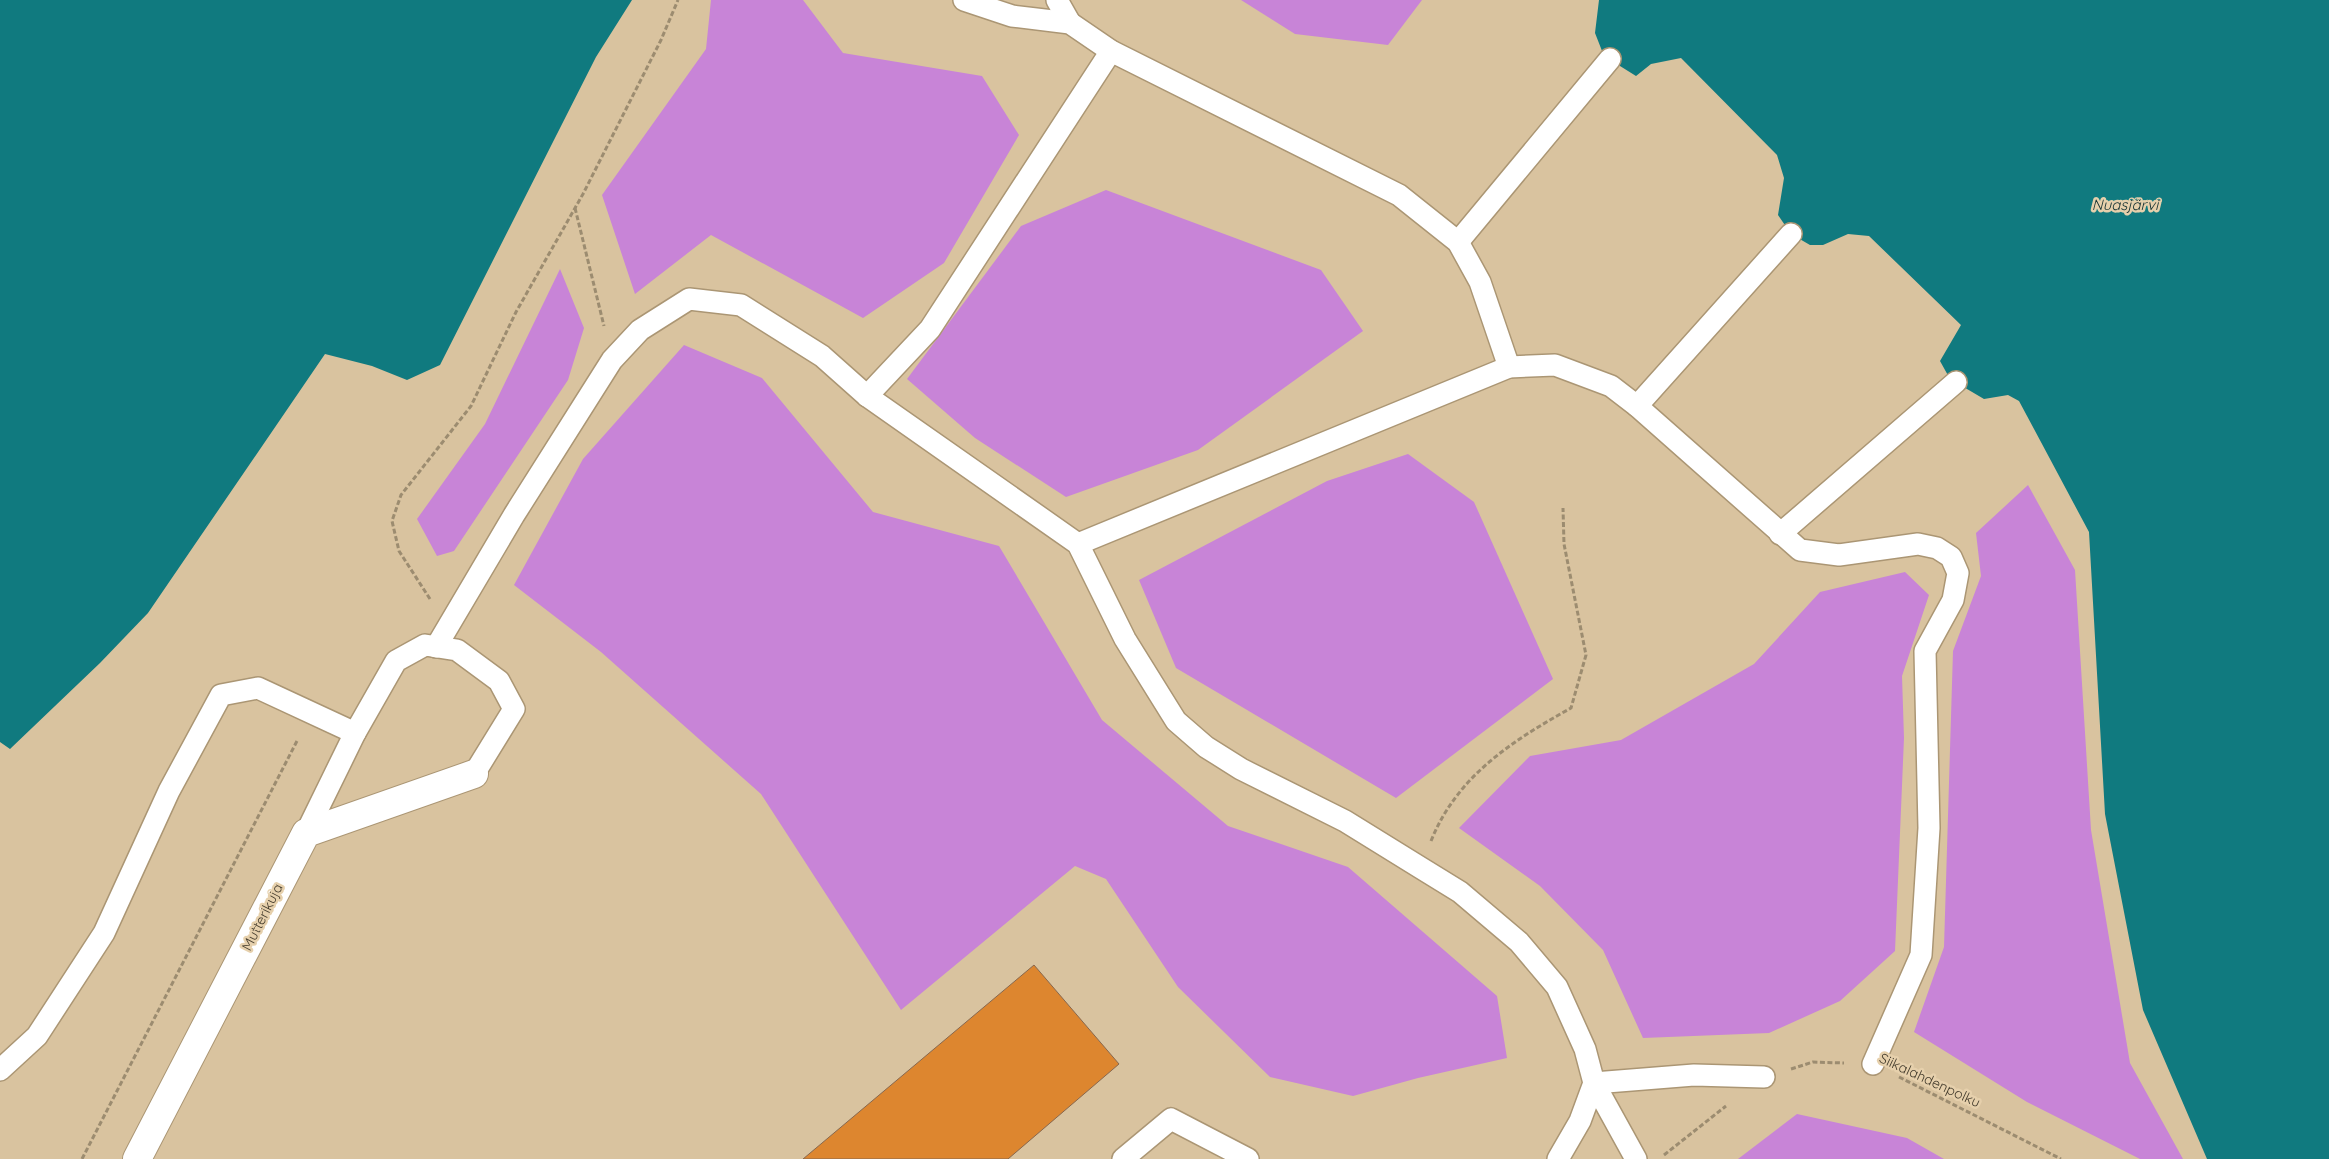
<svg xmlns="http://www.w3.org/2000/svg" width="2329" height="1159" font-family="Quicksand,sans-serif">
  <style>
    .green { fill: #c884d7 }
    .water { fill: #107a7f }
    .building { fill: #dd862f; stroke: #87684f }
    .lines { fill: none; stroke-linecap: round; stroke-linejoin: round }
    .lane-casing { stroke: #ab9674; stroke-width: 24 }
    .street-casing { stroke: #ab9674; stroke-width: 30 }
    .path { stroke: #9c8c70; stroke-width: 3; stroke-dasharray: 5 2.5; stroke-linecap: butt }
    .lane { stroke: #fff; stroke-width: 21 }
    .street { stroke: #fff; stroke-width: 28 }
    .labels { text-anchor: middle; dominant-baseline: central; stroke-width: 5; stroke-linejoin: round; paint-order: stroke }
    .street-label { font-size: 14px; fill: #443c2d; stroke: #e6d0ac }
    .water-label { font-size: 15px; font-style: italic; fill: #143132; stroke: #e6d0ac }
  </style>
  <rect width="100%" height="100%" fill="#d9c39f"/>
  <!-- green -->
  <g class="green">
    <path d="M711,0H803L843,53L982,76L1019,135L944,263L863,318L711,235L635,294L602,195L706,49Z"/>
    <path d="M1241,0H1422L1388,45L1295,34Z"/>
    <path d="M1106,190L1321,270L1363,331L1198,450L1066,497L975,438L907,379L1021,226Z"/>
    <path d="M560,269L584,328L568,380L454,551L437,556L417,519L485,424Z"/>
    <path d="M684,345L762,378L873,512L999,546L1102,720L1228,826L1348,867L1497,996L1507,1058L1418,1078L1353,1096L1270,1077L1178,987L1106,879L1075,866L901,1010L761,794L601,652L514,585L583,459Z"/>
    <path d="M1408,454L1474,502L1553,679L1396,798L1176,668L1139,580L1327,481Z"/>
    <path d="M2028,485L2075,570L2091,830L2130,1063L2183,1159H2140L2027,1102L1914,1032L1944,947L1953,651L1981,576L1976,533Z"/>
    <path d="M1905,572L1929,595L1902,676L1904,738L1895,951L1840,1001L1769,1033L1643,1038L1603,950L1540,886L1459,828L1530,756L1621,740L1754,664L1820,592Z"/>
    <path d="M1797,1114L1907,1138L1944,1159H1738Z"/>
  </g>
  <!-- water -->
  <g class="water">
    <path d="M0,0H632L596,57L440,365L407,380L372,366L325,354L148,613L100,663L10,749L0,742Z"/>
    <path d="M1599,0H2329V1159H2207L2143,1010L2105,814L2089,532L2019,401L2008,395L1984,399L1950,379L1940,361L1961,325L1869,236L1848,234L1823,245H1810L1791,234L1778,215L1784,178L1777,155L1681,58L1651,64L1636,76L1604,56L1595,33Z"/>
  </g>
  <!-- building -->
  <path class="building" d="M1034,965L1119,1064L1008,1159H803Z"/>
  <g class="lines">
    <!-- lane casing -->
    <g class="lane-casing">
      <g id="lane">
        <path d="M964,0L1012,16L1070,23L1111,51L1399,195L1458,242L1480,282L1509,367"/>
        <path d="M1057,0L1070,23"/>
        <path d="M1458,242L1610,59"/>
        <path d="M867,396L930,329L1111,51"/>
        <path d="M1637,406L1791,234"/>
        <path d="M1780,534L1956,382"/>
        <path d="M1078,544L1509,367L1555,365L1611,386L1637,406L1800,550L1839,555L1918,544L1937,548L1951,557L1958,573L1953,600L1925,651L1929,828L1921,955L1873,1064"/>
        <path d="M436,647L514,515L612,360L640,330L689,299L741,305L822,356L867,396L1078,544L1125,639L1176,721L1206,747L1241,769L1345,821L1421,868L1460,892L1519,942L1557,987L1585,1049L1594,1083L1580,1121L1558,1159"/>
        <path d="M306,833L355,733L396,661L425,645L457,650L499,681L514,709L474,774"/>
        <path d="M0,1070L37,1036L104,933L169,791L221,695L258,688L355,733"/>
        <path d="M1123,1159L1171,1119L1248,1159"/>
        <path d="M1636,1159L1594,1083L1694,1075L1764,1077"/>
      </g>
    </g>
    <!-- street casing -->
    <g class="street-casing">
      <path id="street" d="M137,1159L306,833L474,774"/>
    </g>
    <!-- path -->
    <g class="path">
      <path d="M575,208L604,326"/>
      <path d="M430,599L399,551L392,521L401,495L471,406L516,312L583,194L661,40L678,0"/>
      <path d="M1431,841C1457,776 1512,741 1571,708L1586,655L1564,544L1563,508"/>
      <path d="M1791,1069L1813,1062L1844,1063"/>
      <path d="M1899,1077L2061,1159"/>
      <path d="M1664,1155L1726,1106"/>
      <path d="M82,1159L298,739"/>
    </g>
    <!-- lane -->
    <use href="#lane" class="lane"/>
    <!-- street -->
    <use href="#street" class="street"/>
  </g>
  <g class="labels">
    <!-- street labels -->
    <g class="street-label">
      <text transform="translate(262 917) rotate(-63)">Mutterikuja</text>
      <text transform="translate(1930 1080) rotate(25)">Siikalahdenpolku</text>
    </g>
    <!-- water labels -->
    <g class="water-label">
      <text x="2125" y="204">Nuasjärvi</text>
    </g>
  </g>
</svg>
